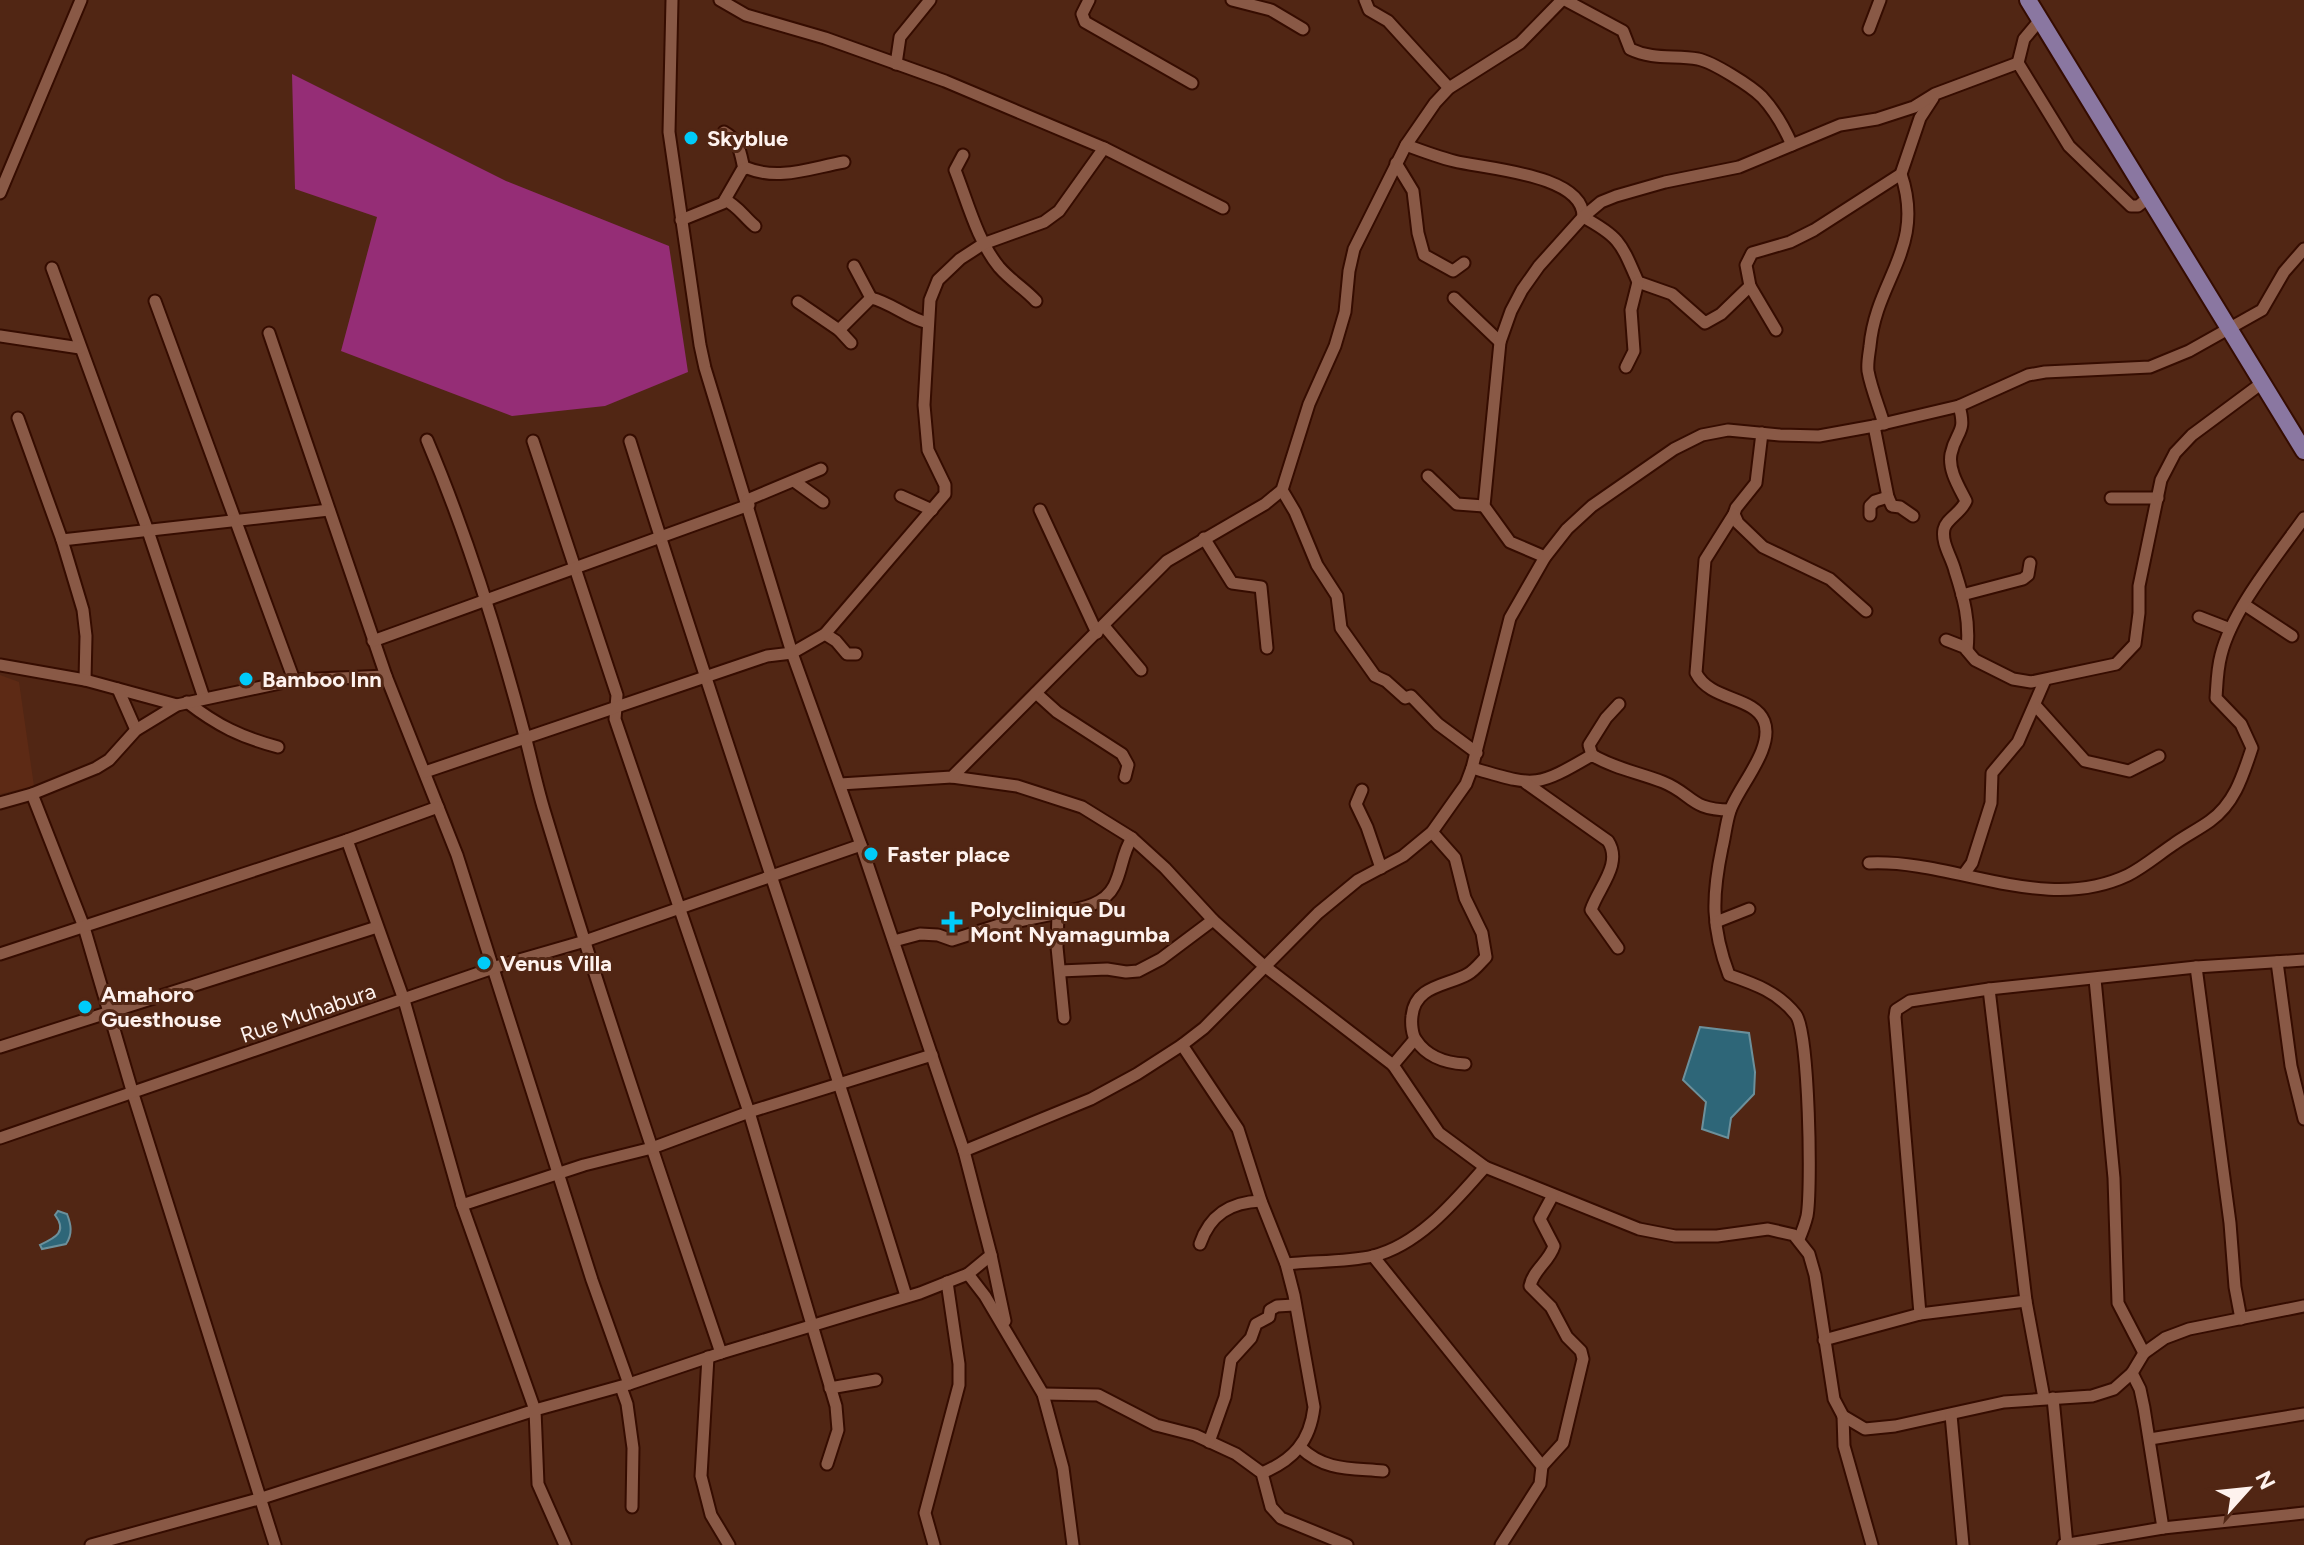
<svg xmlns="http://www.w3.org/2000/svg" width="2304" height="1545" font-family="Figtree,sans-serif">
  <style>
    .built { fill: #5d2a15 }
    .green { fill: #952d76 }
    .water { fill: #2e6678; stroke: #6c909b; stroke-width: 2 }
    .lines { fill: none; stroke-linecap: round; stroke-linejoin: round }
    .minor-casing { stroke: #350c00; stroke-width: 15 }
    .primary-casing { stroke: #350c00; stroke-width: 20 }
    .minor { stroke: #895946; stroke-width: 11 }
    .primary { stroke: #8a77a1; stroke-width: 16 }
    .poi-dot { fill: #00cbf9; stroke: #512614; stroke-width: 3 }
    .labels { text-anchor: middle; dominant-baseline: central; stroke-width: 6; stroke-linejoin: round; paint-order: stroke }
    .poi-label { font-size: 22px; font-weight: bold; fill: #fef2ee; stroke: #512614; text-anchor: start }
    .street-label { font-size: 22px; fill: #fef2ee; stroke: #512614 }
  </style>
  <rect width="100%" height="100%" fill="#512614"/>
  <!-- built -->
  <path class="built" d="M0,675L19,682L34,786L0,794Z"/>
  <!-- green -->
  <path class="green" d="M292,74L506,181L669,246L688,372L605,406L512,416L341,351L377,217L295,189Z"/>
  <!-- water -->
  <g class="water">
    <path d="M1700,1027L1749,1033L1755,1072L1754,1094L1731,1118L1728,1138L1702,1129L1706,1102L1683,1080Z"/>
    <path d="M58,1211L67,1214C71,1224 73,1234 66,1244L42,1249L40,1245C55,1238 68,1232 55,1215Z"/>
  </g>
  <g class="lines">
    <!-- minor casing -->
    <g class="minor-casing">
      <g id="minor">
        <path d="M672,0L669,132L700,345L705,368L792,653L861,845L964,1151L991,1255L968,1274L985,1296L1043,1394L1063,1468L1073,1545"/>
        <path d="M720,0L746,15L825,38L945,81L1104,148L1223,208"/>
        <path d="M1089,0L1082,14L1085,22L1192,83"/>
        <path d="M1232,0L1271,10L1303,29"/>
        <path d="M1365,0L1369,10L1388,21L1449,88"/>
        <path d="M1565,0L1623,31L1630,49C1653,60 1674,55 1698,59C1713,62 1751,86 1762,97C1774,110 1785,129 1792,145"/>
        <path d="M1869,29L1880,0"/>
        <path d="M2018,63L2024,39L2040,20"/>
        <path d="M896,64L900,37L930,0"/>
        <path d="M724,132C740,141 740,152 744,169"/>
        <path d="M1406,145C1422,151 1438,157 1454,161C1485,169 1584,174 1583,217C1620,237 1621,243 1638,282L1672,294L1705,323L1721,314L1750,286L1746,265L1752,253L1790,242L1814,230L1901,174L1920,118L1933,98"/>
        <path d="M963,155L955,170C968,203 977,240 999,267C1011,281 1024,288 1036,301"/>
        <path d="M1396,163L1413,191L1418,233L1424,255L1453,271L1464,263"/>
        <path d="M0,193L81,0"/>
        <path d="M725,200C738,206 744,217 755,226"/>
        <path d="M681,220L723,203L742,170L747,168C779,181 810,168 844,162"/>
        <path d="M52,268L148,531L204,698"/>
        <path d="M1750,286L1776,330"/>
        <path d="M871,298C892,303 907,318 928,323"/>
        <path d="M1454,298L1500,342"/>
        <path d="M155,301L294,680"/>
        <path d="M798,302L839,330L851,343"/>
        <path d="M839,330L871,298L854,266"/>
        <path d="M269,333L386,676L457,855L592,1280L629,1384"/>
        <path d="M0,336L80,348"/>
        <path d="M1626,367L1634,351L1631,310L1638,282"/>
        <path d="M1959,406C1967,434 1956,430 1951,454C1948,470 1959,487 1966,501C1961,513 1946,519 1944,529C1941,543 1952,558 1955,571C1964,599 1970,621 1967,650"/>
        <path d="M18,418L62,540L83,610L86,636L85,680"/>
        <path d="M1884,424C1879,407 1871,388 1868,371C1867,363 1869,354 1870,346C1876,279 1926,248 1901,174"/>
        <path d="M1874,426L1888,497L1892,506L1900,507L1913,516"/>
        <path d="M1762,433L1756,483L1736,508L1734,514L1738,523L1763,547L1830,579L1866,611"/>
        <path d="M427,440C467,534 500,641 526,740C532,763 537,787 544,810C599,992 660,1173 721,1353"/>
        <path d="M533,441L617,695L615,719L749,1112L836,1406L838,1430L827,1464"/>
        <path d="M630,441C719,727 819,1010 906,1296"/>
        <path d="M1428,476L1457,504L1484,506"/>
        <path d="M794,481L823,502"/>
        <path d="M1282,490L1295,512L1317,565L1337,596L1341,628L1375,676L1386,681L1405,698L1411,696L1438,724L1477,753"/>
        <path d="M901,496L932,510"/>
        <path d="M2111,498H2158"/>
        <path d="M747,500L821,469"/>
        <path d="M1040,510L1097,633"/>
        <path d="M1734,514L1705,560L1696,673C1710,701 1754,696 1764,721C1775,748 1738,787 1730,811C1726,823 1725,836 1722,848C1712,896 1711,927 1729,975C1755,984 1778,992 1796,1015C1809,1032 1812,1190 1807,1216C1805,1224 1802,1232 1799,1239"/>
        <path d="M1870,515V506L1875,501L1888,497"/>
        <path d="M1204,538L1232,583L1261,587L1267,648"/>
        <path d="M62,540L329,510"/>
        <path d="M1545,557L1510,542L1484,506L1500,342L1511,311L1522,290L1539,266L1583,217L1601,202L1616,196L1665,182L1739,167L1840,125L1877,119L1914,107L1935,94L2018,63L2069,146L2131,206H2138L2148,198"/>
        <path d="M1962,595L2023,579L2028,575L2030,563"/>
        <path d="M2245,605L2292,636"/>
        <path d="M2199,617L2230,629"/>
        <path d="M1104,626L1141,670"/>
        <path d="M825,634L836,641L847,654H856"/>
        <path d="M1946,640L1964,647L1975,660L2013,679L2031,682L2116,664L2135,644L2139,613V586L2161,480L2175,453L2192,435L2262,383"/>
        <path d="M373,641L749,505"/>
        <path d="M0,665L85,680L177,705"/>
        <path d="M118,689L136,730"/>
        <path d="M1036,693L1057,712L1122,754L1128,765L1125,777"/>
        <path d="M187,702C218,726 241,737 278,747"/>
        <path d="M2035,705L2085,761L2129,771L2159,756"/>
        <path d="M1592,755L1589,745L1606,718L1619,704"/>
        <path d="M1472,768C1535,786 1534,789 1592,755C1613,768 1640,773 1663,782C1693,794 1690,810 1730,810"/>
        <path d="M425,772L767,656L792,653L825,634L945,494V485L928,450L924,405L930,300L938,280L960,259L983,244L1044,222L1059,211L1104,148"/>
        <path d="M952,777L1017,786L1082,807L1132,838L1165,868L1213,920L1263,965L1393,1065L1439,1133L1485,1167L1639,1229L1675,1236H1717L1768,1229L1794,1235L1809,1254L1815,1275L1834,1399L1843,1416L1865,1429L1895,1426L2004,1402L2092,1396L2114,1389L2132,1373L2144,1353L2165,1338L2189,1329L2304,1306"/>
        <path d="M1526,783L1608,841C1623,864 1598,888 1591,910L1618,948"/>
        <path d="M840,784L952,777L1167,561L1265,504L1282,490L1309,404L1335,346L1345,312L1349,271L1354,249L1406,145L1435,103L1449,88L1520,43L1562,0"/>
        <path d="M1362,790L1356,804L1367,827L1381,868"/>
        <path d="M32,794L84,927L133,1094L275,1545"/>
        <path d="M0,803L32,794L96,768L109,760L136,730L177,705L294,680L386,676"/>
        <path d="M1432,832L1455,858L1465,898L1482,933L1486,957C1481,962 1475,970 1468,974C1447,986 1415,985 1412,1016C1411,1023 1412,1035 1416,1040C1427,1057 1447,1063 1465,1064"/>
        <path d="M1869,863C1954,859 2044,915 2128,875C2144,867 2159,854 2174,844C2185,836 2199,829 2210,821C2235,803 2243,775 2252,748L2241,724L2216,698C2217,684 2217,670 2221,655C2232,610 2277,556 2304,518"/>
        <path d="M1964,874L1972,863L1991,803L1992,773L2018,742L2045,680"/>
        <path d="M1716,922L1749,909"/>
        <path d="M894,941L920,934L938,935L952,940L999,925L1058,913"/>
        <path d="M0,954L347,840L438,807"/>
        <path d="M2277,962L2291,1066L2304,1119"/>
        <path d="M2196,967L2230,1223L2235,1287L2241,1319"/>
        <path d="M1060,971L1107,969L1126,972L1138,971L1161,959L1213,920"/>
        <path d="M2095,979L2114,1178L2118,1303L2144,1353"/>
        <path d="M1989,989L2026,1301L2044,1398"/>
        <path d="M1064,1018L1057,947L1058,913C1078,909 1104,906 1114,886C1122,871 1122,853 1132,838"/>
        <path d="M1182,1045L1238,1129L1261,1201L1286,1264L1294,1295L1314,1407C1310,1442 1293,1460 1262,1473"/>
        <path d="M0,1047L377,927"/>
        <path d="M1393,1065L1415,1039"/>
        <path d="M0,1138L502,965L585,941L861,845"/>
        <path d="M964,1151L1091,1099L1137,1074L1182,1045L1204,1028L1318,913L1358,880L1403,856L1432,832L1466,784L1472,768L1510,618L1545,557L1567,529L1592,506L1674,449L1702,435L1728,430L1780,435L1819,436L1874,426L1959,406L2028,375L2045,372L2150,367L2189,351L2262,310L2284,272L2304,249"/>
        <path d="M462,1205L584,1165L652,1148L749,1112L932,1055"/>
        <path d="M1200,1244C1210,1214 1231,1202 1261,1201"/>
        <path d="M991,1255L1005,1321"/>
        <path d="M1373,1256L1542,1466L1540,1484L1501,1545"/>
        <path d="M1286,1264C1314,1261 1346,1262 1373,1256C1419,1245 1456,1200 1485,1167"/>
        <path d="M1920,1314L1895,1017L1896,1010L1910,1001L1989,989L2196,967L2304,960"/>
        <path d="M1824,1340L1920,1314L2026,1301"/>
        <path d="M708,1357L701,1476L711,1515L729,1545"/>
        <path d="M2132,1373L2140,1389L2144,1408L2163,1528"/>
        <path d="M621,1387L627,1404L633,1448L632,1507"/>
        <path d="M830,1388L876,1380"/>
        <path d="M1043,1394L1098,1395L1156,1425L1195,1435L1236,1454L1262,1473L1271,1507L1281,1518L1347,1545"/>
        <path d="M2053,1398L2067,1545"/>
        <path d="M1951,1415L1963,1545"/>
        <path d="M1843,1416L1844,1446L1872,1545"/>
        <path d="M2150,1439L2304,1414"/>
        <path d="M1209,1442L1225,1397L1231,1360L1251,1338L1256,1324L1269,1317L1270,1310L1277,1306L1294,1305"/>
        <path d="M1301,1448C1325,1471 1351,1468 1383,1471"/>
        <path d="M1542,1466L1563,1443L1583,1359L1581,1351L1567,1337L1551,1307L1530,1286C1533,1270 1549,1262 1554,1246L1540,1219L1553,1195"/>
        <path d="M91,1545L262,1498L535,1410L462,1205L404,1000L347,840"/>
        <path d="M565,1545L538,1484L535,1410L629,1384L721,1353L920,1293L968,1274"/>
        <path d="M934,1545L925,1513L959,1385V1364L947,1282"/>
        <path d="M2063,1545L2163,1528L2304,1513"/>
      </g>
    </g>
    <!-- primary casing -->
    <g class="primary-casing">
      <path id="primary" d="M2028,0L2304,451"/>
    </g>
    <!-- minor -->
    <use href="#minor" class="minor"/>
    <!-- primary -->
    <use href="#primary" class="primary"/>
  </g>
  <!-- markers -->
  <g class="poi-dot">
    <circle cx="691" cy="138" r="8"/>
    <circle cx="246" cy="679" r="8"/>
    <circle cx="871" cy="854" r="8"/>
    <path d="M948 910h8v8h8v8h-8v8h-8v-8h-8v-8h8z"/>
    <circle cx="484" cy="963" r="8"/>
    <circle cx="85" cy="1007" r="8"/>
  </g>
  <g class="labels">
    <!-- poi labels -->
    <g class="poi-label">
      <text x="707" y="138">Skyblue</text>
      <text x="262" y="679">Bamboo Inn</text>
      <text x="887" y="854">Faster place</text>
      <text x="970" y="909">Polyclinique Du<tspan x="970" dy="25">Mont Nyamagumba</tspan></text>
      <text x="500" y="963">Venus Villa</text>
      <text x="101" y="994">Amahoro<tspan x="101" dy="25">Guesthouse</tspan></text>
    </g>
    <!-- street labels -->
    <g class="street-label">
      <text transform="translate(308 1013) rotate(-19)">Rue Muhabura</text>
    </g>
  </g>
  <!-- north arrow -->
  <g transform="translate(2248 1489) rotate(63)" stroke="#512614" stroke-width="6" paint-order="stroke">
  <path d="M0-6L14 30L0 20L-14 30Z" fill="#fef2ee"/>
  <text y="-12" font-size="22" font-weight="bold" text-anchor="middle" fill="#fef2ee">N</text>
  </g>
</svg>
